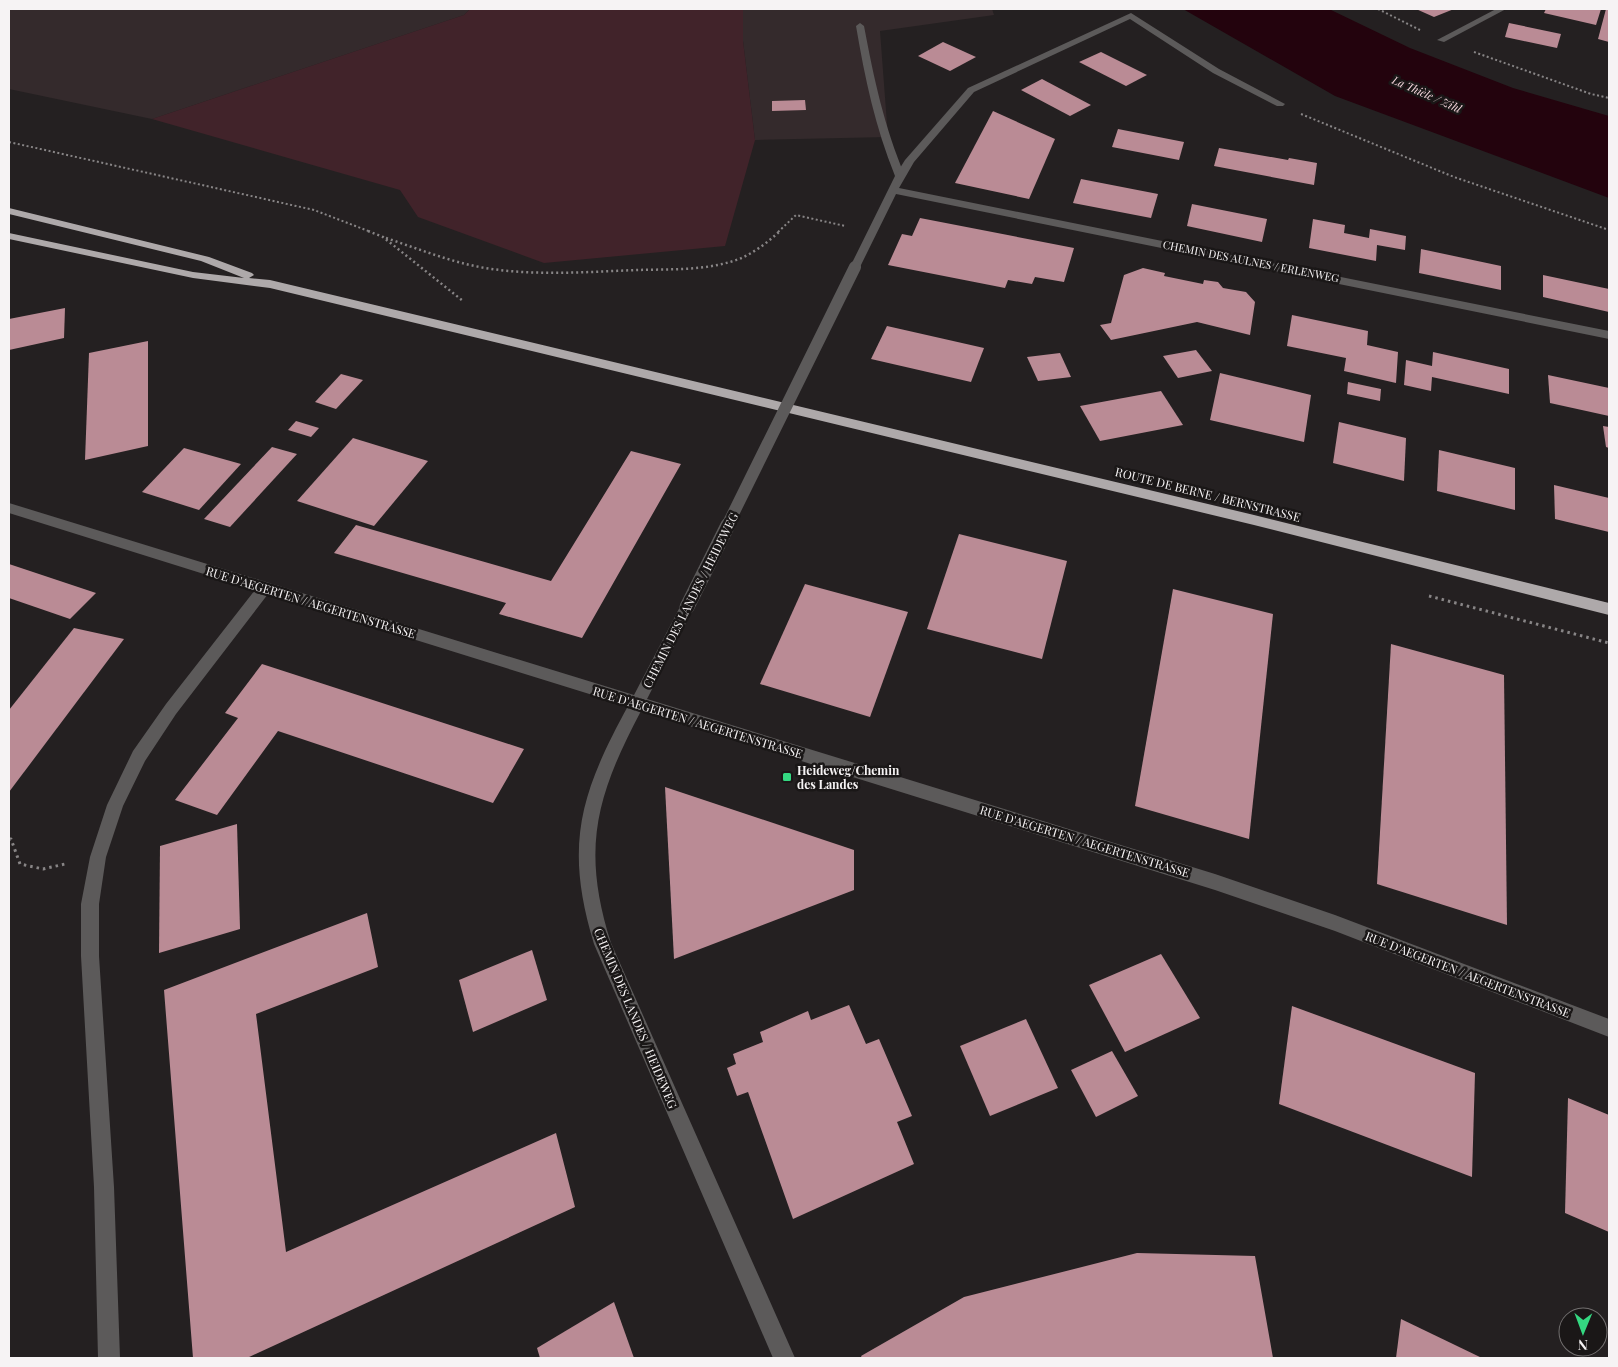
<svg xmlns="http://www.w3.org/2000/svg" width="1618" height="1367" font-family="'Playfair Display',serif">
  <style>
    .built { fill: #342a2c }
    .green { fill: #41232a }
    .water { fill: #23030d }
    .building { fill: #ba8b95 }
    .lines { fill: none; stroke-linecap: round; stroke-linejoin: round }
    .path-far2 { stroke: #888586; stroke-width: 2; stroke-dasharray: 2 2.5; stroke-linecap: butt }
    .path-far1 { stroke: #888586; stroke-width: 2.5; stroke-dasharray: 2 3; stroke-linecap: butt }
    .path { stroke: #888586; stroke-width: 3; stroke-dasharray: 2.5 4; stroke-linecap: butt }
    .lane { fill: #5c5a5a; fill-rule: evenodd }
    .street { fill: #5c5a5a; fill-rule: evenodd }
    .highway { fill: #aea9aa; fill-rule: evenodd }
    .street-bridge-far1 { stroke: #5c5a5a; stroke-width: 12 }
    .street-bridge { stroke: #5c5a5a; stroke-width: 15 }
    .poi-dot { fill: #34d881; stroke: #1a1717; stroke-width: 2 }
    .labels { text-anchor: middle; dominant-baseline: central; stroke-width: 5; stroke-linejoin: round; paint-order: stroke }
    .far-water-label { font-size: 11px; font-style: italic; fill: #f9d9e0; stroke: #1a1717 }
    .far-street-label { font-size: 11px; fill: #f6f3f4; stroke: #1a1717 }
    .street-label { font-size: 12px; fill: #f6f3f4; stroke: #1a1717 }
    .poi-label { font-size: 12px; font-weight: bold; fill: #f6f3f4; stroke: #1a1717; text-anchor: start }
  </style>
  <rect width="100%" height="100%" fill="#242021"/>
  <!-- built -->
  <g class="built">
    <path d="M9,9H470L464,15L152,119L9,89Z"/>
    <path d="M743,9H992L994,15L880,31L888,137L755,140L743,41Z"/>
  </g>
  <!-- green -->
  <path class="green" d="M470,9H743V41L755,140L725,246L544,263L418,217L400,190L152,119L464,15Z"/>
  <!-- water -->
  <path class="water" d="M1183,9H1329L1410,48L1513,88L1609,116V198L1335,96Z"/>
  <!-- building -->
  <g class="building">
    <path d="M1416,9H1454L1434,17Z"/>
    <path d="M1546,9H1601L1596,25L1544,13Z"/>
    <path d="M1606,9H1609V42L1598,39Z"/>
    <path d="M1509,23L1561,34L1557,48L1505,37Z"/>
    <path d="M943,42L976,57L950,71L918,56Z"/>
    <path d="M1101,52L1147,75L1126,86L1079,62Z"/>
    <path d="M1042,79L1091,105L1070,116L1021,90Z"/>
    <path d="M805,100L806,110L772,111V101Z"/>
    <path d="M993,111L1055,139L1029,199L955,183Z"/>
    <path d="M1118,129L1184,142L1179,160L1112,147Z"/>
    <path d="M1219,148L1288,160L1289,158L1317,163L1314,185L1214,166Z"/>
    <path d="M1081,179L1158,194L1151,218L1073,203Z"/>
    <path d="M1192,204L1267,219L1262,242L1187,226Z"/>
    <path d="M920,218L1074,248L1064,282L1035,277L1032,284L1008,280L1005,288L888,265L902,234L912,236Z"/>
    <path d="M1313,219L1345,225L1344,233L1369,238L1370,229L1406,236L1405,250L1377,245L1376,261L1309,248Z"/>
    <path d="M1421,249L1501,266V290L1419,273Z"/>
    <path d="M1143,268L1165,273L1164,276L1203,284L1204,280L1218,282L1223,288L1246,292L1255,302L1250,335L1197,322L1111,340L1100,325L1111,323L1124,275Z"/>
    <path d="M1543,275L1609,289V312L1543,297Z"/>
    <path d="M65,308L64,338L9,350V319Z"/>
    <path d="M1292,315L1368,331L1367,345L1398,352L1396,383L1344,371L1346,358L1287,346Z"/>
    <path d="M887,326L984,348L971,382L871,359Z"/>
    <path d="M148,341V446L85,460L89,353Z"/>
    <path d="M1196,350L1212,371L1178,378L1163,356Z"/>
    <path d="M1433,352L1509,369V394L1432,377L1431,391L1404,385L1406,360L1432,366Z"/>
    <path d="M1060,353L1071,377L1038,381L1027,357Z"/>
    <path d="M1220,373L1311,395L1304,442L1210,420Z"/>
    <path d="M341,374L363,380L336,409L315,402Z"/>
    <path d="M1548,375L1609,388V416L1550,403Z"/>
    <path d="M1348,382L1381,389L1380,401L1347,394Z"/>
    <path d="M1161,391L1183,425L1100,441L1080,406Z"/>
    <path d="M296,421L319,428L311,437L288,430Z"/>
    <path d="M1339,422L1406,438L1404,481L1333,463Z"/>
    <path d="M1603,426L1609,427V448L1606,447Z"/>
    <path d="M353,438L428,461L374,526L297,501Z"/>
    <path d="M272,447L297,454L230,527L204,519Z"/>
    <path d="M184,448L241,464L199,510L142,492Z"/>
    <path d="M1439,450L1515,468V510L1437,491Z"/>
    <path d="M631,451L681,464L582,638L499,614L506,603L334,553L356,525L551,581Z"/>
    <path d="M1554,485L1609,498V532L1555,519Z"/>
    <path d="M959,534L1067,561L1042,659L927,629Z"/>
    <path d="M9,564L96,593L70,619L9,598Z"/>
    <path d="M805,584L908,612L870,717L760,684Z"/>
    <path d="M1173,589L1273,614L1249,839L1135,806Z"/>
    <path d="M74,628L124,639L9,792V710Z"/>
    <path d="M1391,644L1504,675L1507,925L1377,884Z"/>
    <path d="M262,664L524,749L493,803L278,731L217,815L175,800L238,718L225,713Z"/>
    <path d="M665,787L854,850V890L674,959Z"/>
    <path d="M237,824L240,929L159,953L160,846Z"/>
    <path d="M367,913L378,967L256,1014L286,1252L556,1133L575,1207L247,1358H193L164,990Z"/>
    <path d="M532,950L547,1000L473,1032L459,980Z"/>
    <path d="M1161,954L1200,1018L1125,1052L1089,985Z"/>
    <path d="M849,1005L866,1044L879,1039L912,1116L897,1122L914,1164L793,1219L748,1092L737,1096L727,1068L736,1064L733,1054L763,1042L760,1032L808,1011L811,1020Z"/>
    <path d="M1292,1006L1475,1073L1472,1177L1279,1104Z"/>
    <path d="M1026,1019L1058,1088L990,1116L960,1046Z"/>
    <path d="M1112,1051L1138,1096L1096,1117L1071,1070Z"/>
    <path d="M1568,1098L1609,1115V1232L1565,1213Z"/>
    <path d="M1137,1253L1255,1256L1273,1358L1165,1357L1159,1358H862L861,1356L964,1297Z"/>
    <path d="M614,1302L634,1358H540L537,1348Z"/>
    <path d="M1401,1319L1482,1358H1396Z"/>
  </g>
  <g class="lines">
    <!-- path-far2 -->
    <g class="path-far2">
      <path d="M1378,9L1420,30"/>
      <path d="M1474,52L1591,94L1609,98"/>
      <path d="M1301,114L1454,177L1609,230"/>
      <path d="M9,142L314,210L371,232"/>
      <path d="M778,232L796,215L845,226"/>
    </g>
    <!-- path-far1 -->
    <g class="path-far1">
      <path d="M368,231L383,237L463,301"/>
      <path d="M386,238C419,249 450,262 485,268C535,276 586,272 637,270C670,269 707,271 739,259C754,253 768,242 780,231"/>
    </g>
    <!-- path -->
    <g class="path">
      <path d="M1429,596L1609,643"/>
      <path d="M9,839H11L20,864L43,869L65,864"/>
    </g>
    <!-- lane -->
    <path class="lane" d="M860,23L864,26C874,79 884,126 905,176L904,178H896L895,176C875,126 865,79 856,26Z"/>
    <!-- street -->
    <g class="street">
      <path d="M1496,9H1506L1444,42L1437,40Z"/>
      <path d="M1131,13L1219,69L1285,104L1283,106H1277L1213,73L1130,19L974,92L914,162L899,188L1609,331V339L896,194L860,267L859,269H851L850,267L895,176L905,160L968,88Z"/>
      <path d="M9,503L634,695L682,603L687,601L692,603L694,607L647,699L1215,874L1335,915L1609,1019V1037L1335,931L1215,890L641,711C596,796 581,849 611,943L795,1358H773L594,944C564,845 580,794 628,706L268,594L176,714L145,761L123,806L106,857L99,904V956L114,1187L120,1358H98L94,1187L81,956V904L90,857L107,805L133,751L166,704L255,590L9,513Z"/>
    </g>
    <!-- highway -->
    <path class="highway" d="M9,208L209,257L252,273L254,275L249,278L270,280L1254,515L1609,603V615L1254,525L270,288L193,278L9,239V233L193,272L244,278L201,261L9,214Z"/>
    <!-- street-bridge-far1 -->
    <path class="street-bridge-far1" d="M727,526L855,267"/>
    <!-- street-bridge -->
    <path class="street-bridge" d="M687,607L728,525"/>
  </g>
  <!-- markers -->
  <rect class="poi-dot" x="782" y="772" width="10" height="10" rx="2.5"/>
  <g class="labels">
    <!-- far-water labels -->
    <g class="far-water-label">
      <text transform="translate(1427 94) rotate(24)">La Thièle / Zihl</text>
    </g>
    <!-- far-street labels -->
    <g class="far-street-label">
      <text transform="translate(1251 261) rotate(11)">CHEMIN DES AULNES / ERLENWEG</text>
    </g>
    <!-- street labels -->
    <g class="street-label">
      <text transform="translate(1208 494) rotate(14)">ROUTE DE BERNE / BERNSTRASSE</text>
      <text transform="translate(690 600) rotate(-63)">CHEMIN DES LANDES / HEIDEWEG</text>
      <text transform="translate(311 602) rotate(17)">RUE D'AEGERTEN / AEGERTENSTRASSE</text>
      <text transform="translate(698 722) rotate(17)">RUE D'AEGERTEN / AEGERTENSTRASSE</text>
      <text transform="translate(1085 841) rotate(17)">RUE D'AEGERTEN / AEGERTENSTRASSE</text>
      <text transform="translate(1468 974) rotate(21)">RUE D'AEGERTEN / AEGERTENSTRASSE</text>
      <text transform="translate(636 1018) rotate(67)">CHEMIN DES LANDES / HEIDEWEG</text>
    </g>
    <!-- poi labels -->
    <g class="poi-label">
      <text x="797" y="770">Heideweg/Chemin<tspan x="797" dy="14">des Landes</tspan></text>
    </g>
  </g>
  <!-- border -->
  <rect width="1618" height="1367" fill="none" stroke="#f6f3f4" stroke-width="20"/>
  <!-- north arrow -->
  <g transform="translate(1583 1332) rotate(181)"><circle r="24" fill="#1a1717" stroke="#726f6f"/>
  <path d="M0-4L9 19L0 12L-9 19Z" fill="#34d881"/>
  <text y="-8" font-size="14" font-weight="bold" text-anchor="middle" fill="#f6f3f4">N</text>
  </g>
</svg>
